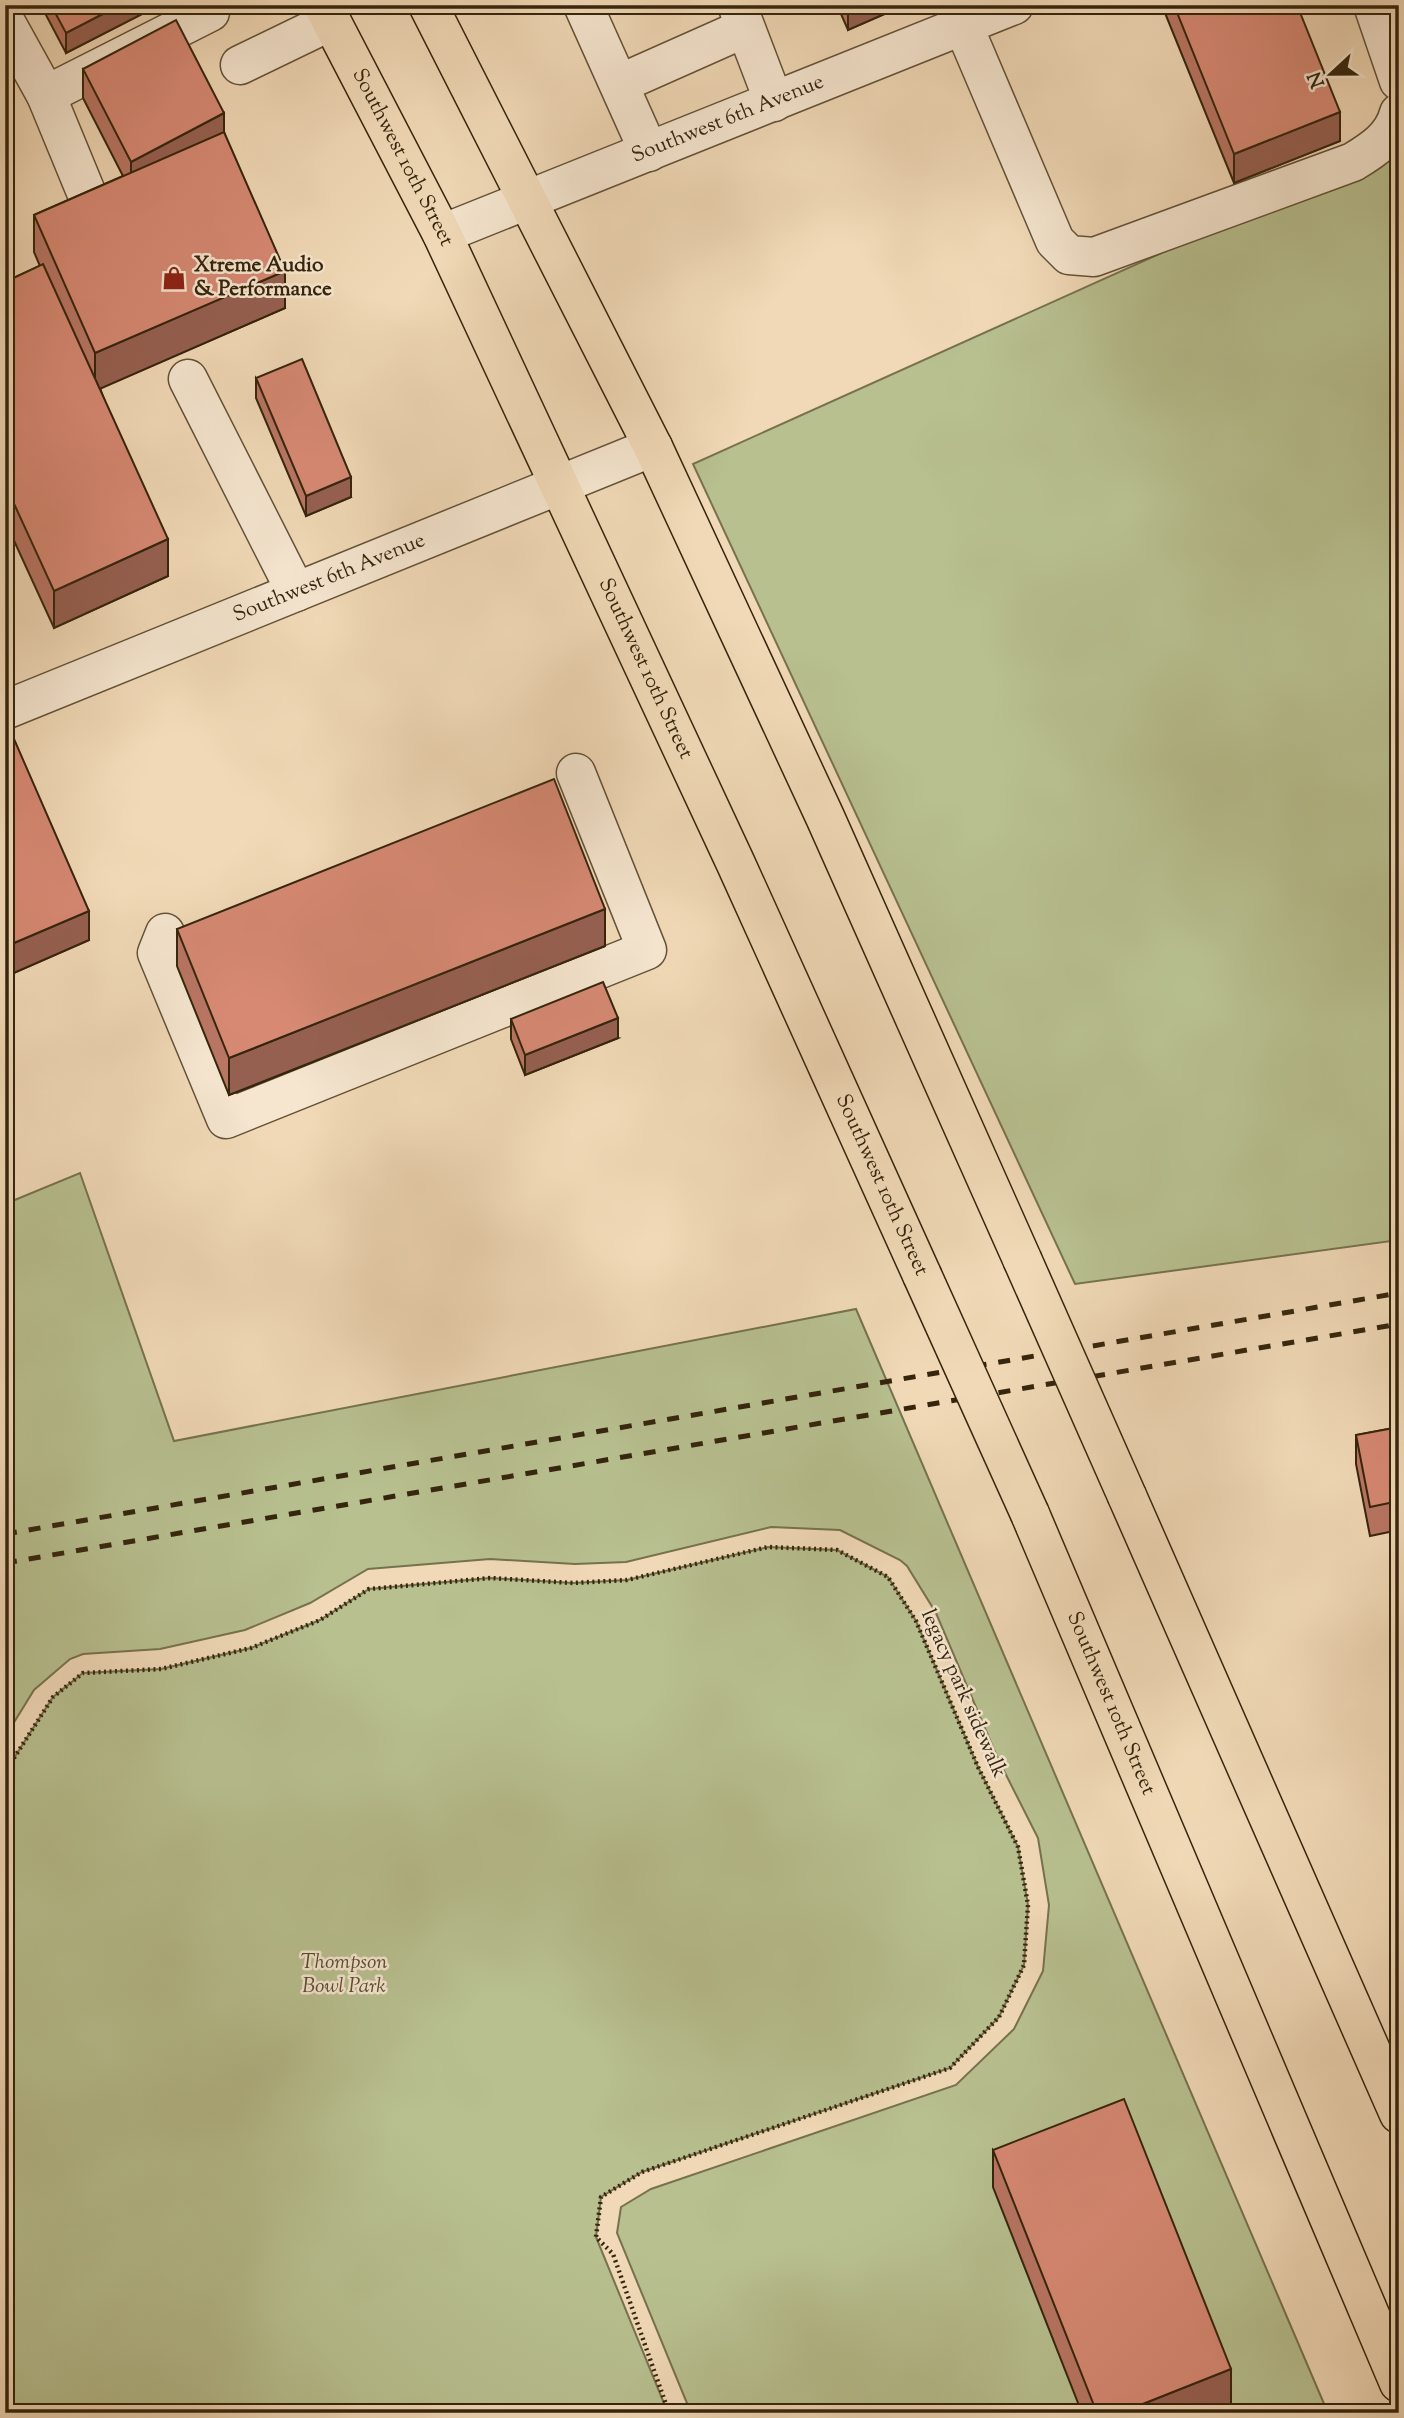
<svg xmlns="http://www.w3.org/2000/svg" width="1404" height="2418" font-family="'Sorts Mill Goudy',serif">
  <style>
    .green { fill: #b8c090; stroke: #76724e; stroke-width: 2 }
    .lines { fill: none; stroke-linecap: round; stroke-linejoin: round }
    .minor-casing { stroke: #645238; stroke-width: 41 }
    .major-casing { stroke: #35250d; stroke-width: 41 }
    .path { stroke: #35250d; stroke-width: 4.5; stroke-dasharray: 2 3.5; stroke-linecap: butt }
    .minor { stroke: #f6e6d0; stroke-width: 38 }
    .major { stroke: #f1d9b7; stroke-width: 38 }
    .rail { stroke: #35250d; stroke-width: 5; stroke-dasharray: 12 12; stroke-linecap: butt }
    .major-bridge-casing { stroke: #35250d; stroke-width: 41; stroke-linecap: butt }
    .major-bridge { stroke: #f1d9b7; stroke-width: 38 }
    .wall { fill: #b97664; stroke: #35250d; stroke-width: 2 }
    .shaded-wall { fill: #966051; stroke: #35250d; stroke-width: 2 }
    .building { fill: #d78974; stroke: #35250d; stroke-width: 2 }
    .labels { text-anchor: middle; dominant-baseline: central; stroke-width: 5; stroke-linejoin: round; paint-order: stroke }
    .street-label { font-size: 21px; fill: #35250d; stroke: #f6e6d0 }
    .poi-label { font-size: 21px; font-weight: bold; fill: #35250d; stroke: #f6e6d0; text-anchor: start }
    .park-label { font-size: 21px; font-style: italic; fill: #564c2e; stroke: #f6e6d0 }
  </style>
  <rect width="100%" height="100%" fill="#f1d9b7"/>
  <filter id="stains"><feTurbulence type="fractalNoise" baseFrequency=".00286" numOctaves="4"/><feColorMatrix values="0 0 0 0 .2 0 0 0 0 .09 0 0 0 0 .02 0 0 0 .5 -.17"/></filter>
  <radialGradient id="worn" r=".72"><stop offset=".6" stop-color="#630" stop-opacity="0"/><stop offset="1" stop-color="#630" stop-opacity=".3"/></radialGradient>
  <!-- green -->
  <g class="green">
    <path d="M1399,146V1240L1075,1284L693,464Z"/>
    <path d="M80,1173L174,1441L856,1309L1328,2413H691L617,2233L621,2207L651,2189L956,2085L1014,2029L1043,1971L1049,1905L1038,1838L998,1759L936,1613L907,1566L900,1560L840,1530L771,1527L626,1562L575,1564L490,1559L368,1569L310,1603L245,1630L160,1649L83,1654L70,1659L34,1690L5,1737V1204Z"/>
    <path d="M768,1547L837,1550L888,1577L916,1621L978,1767L1018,1847L1028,1905L1024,1965L999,2017L950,2068L642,2172L601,2197L596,2237L668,2413H5V1772L53,1697L83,1673L161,1669L251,1648L320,1620L369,1589L490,1578L573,1583L627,1580Z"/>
  </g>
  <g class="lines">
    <!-- minor casing -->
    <g class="minor-casing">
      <g id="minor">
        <path d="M583,5L649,152"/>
        <path d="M737,5L774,102"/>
        <path d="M1373,5L1399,81"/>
        <path d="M5,21L46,95L210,12L211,5"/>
        <path d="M963,25L1055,241L1069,255L1094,257L1353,162C1373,150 1393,137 1399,113"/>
        <path d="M240,65L331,21"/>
        <path d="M619,84L745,28"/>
        <path d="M46,95L86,192"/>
        <path id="s1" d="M442,234L1014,5"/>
        <path d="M188,379L296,592"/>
        <path id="s2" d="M5,710L653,447"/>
        <path d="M165,933L157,953L226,1119L647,950L576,773"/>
      </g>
    </g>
    <!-- major casing -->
    <g class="major-casing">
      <g id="major">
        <path id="s3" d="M323,5L442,234L736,864L922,1275"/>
        <path d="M428,5L653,447L825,817L1022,1259"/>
        <path d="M1127,1496L1399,2114"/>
        <path id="s4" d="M1030,1514L1399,2383"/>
      </g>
    </g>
    <!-- path -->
    <path class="path" d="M5,1772L53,1697L83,1673L161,1669L251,1648L320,1620L369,1589L490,1578L573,1583L627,1580L768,1547L837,1550L888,1577L916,1621L978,1767L1018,1847L1028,1905L1024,1965L999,2017L950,2068L642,2172L601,2197L596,2237L613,2254L669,2413"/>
    <!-- minor -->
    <use href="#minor" class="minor"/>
    <!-- major -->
    <use href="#major" class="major"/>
    <!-- rail -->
    <g class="rail">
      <path d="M5,1534L1399,1293"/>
      <path d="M5,1563L1399,1324"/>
    </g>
    <!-- major-bridge casing -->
    <g class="major-bridge-casing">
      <g id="major-bridge">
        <path d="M1022,1259L1127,1496"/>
        <path d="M922,1275L1030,1514"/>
      </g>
    </g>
    <!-- major-bridge -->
    <use href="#major-bridge" class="major-bridge"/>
  </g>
  <!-- wall -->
  <g class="wall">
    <path d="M46,5H150V10L66,53L46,15Z"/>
    <path d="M837,5H905L848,30Z"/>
    <path d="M1165,5H1297L1340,141L1234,183L1165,13Z"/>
    <path d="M83,69L224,132L285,308L100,388L168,576L54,628L5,521V282L40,266L34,252V215L123,176L83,98Z"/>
    <path d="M256,378L351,497L306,516L256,398Z"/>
    <path d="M5,743L89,940L7,976L5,971Z"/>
    <path d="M177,929L605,946L229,1095L177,966Z"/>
    <path d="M511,1019L618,1038L525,1075L511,1039Z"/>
    <path d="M1399,1427V1530L1370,1536L1356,1464V1435Z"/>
    <path d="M993,2150L1231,2406L1214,2413H1082L993,2187Z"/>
  </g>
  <!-- shaded-wall -->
  <g class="shaded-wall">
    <path d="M120,5H150V10L66,53V33Z"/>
    <path d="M848,5H905L848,30Z"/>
    <path d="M1340,112V141L1234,183V154Z"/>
    <path d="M224,113V142L131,191V162Z"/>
    <path d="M285,271V308L95,391V353Z"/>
    <path d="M351,477V497L306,516V496Z"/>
    <path d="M168,539V576L54,628V591Z"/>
    <path d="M605,909V946L229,1095V1058Z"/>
    <path d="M89,911V940L7,976V946Z"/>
    <path d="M618,1018V1038L525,1075V1055Z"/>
    <path d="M1231,2369V2406L1214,2413H1120Z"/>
  </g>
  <!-- building -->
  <g class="building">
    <path d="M51,5H120L66,33Z"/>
    <path d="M1174,5H1297L1340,112L1234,154Z"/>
    <path d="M176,20L224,113L131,162L83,69Z"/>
    <path d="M224,132L285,271L95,353L34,215Z"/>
    <path d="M43,264L168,539L54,591L5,484V282Z"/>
    <path d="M302,359L351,477L306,496L256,378Z"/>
    <path d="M14,739L89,911L7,946L5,942V743Z"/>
    <path d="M554,779L605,909L229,1058L177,929Z"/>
    <path d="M603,982L618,1018L525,1055L511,1019Z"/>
    <path d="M1399,1427V1501L1370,1507L1356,1435Z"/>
    <path d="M1124,2099L1231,2369L1120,2413H1097L993,2150Z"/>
  </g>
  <!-- icons -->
  <defs>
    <g id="shop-bare" transform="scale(1.89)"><path d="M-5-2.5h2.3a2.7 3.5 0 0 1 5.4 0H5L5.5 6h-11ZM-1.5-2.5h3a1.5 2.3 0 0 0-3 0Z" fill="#8f2418" stroke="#f6e6d0" stroke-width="2.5" paint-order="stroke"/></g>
  </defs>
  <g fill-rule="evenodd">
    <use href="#shop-bare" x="174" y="278"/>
  </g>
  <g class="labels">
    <!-- street labels -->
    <g class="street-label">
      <text stroke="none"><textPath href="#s1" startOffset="308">Southwest 6th Avenue</textPath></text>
      <text stroke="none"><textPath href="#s3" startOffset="172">Southwest 10th Street</textPath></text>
      <text stroke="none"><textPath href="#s2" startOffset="350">Southwest 6th Avenue</textPath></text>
      <text stroke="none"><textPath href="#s3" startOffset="738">Southwest 10th Street</textPath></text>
      <text stroke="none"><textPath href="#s3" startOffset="1306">Southwest 10th Street</textPath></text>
      <text transform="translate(963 1694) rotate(66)">legacy park sidewalk</text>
      <text stroke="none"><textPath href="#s4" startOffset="206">Southwest 10th Street</textPath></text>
    </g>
    <!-- poi labels -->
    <g class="poi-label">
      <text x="194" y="266">Xtreme Audio<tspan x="194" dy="24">&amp; Performance</tspan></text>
    </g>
    <!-- park labels -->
    <g class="park-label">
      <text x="344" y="1963">Thompson<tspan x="344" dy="24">Bowl Park</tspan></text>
    </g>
  </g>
  <!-- margin -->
  <rect width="1404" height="2418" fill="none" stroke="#f1d9b7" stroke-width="28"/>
  <rect x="7" y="7" width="1390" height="2404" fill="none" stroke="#35250d" stroke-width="3.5"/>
  <rect x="14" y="14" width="1376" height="2390" fill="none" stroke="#35250d" stroke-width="2"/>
  <!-- north arrow -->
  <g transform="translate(1331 74) rotate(248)" stroke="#f6e6d0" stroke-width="5" paint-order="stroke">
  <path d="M0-5L12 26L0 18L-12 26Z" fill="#35250d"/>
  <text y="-10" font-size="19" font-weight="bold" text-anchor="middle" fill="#35250d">N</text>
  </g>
  <rect width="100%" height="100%" filter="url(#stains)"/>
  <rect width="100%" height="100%" fill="url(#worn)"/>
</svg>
